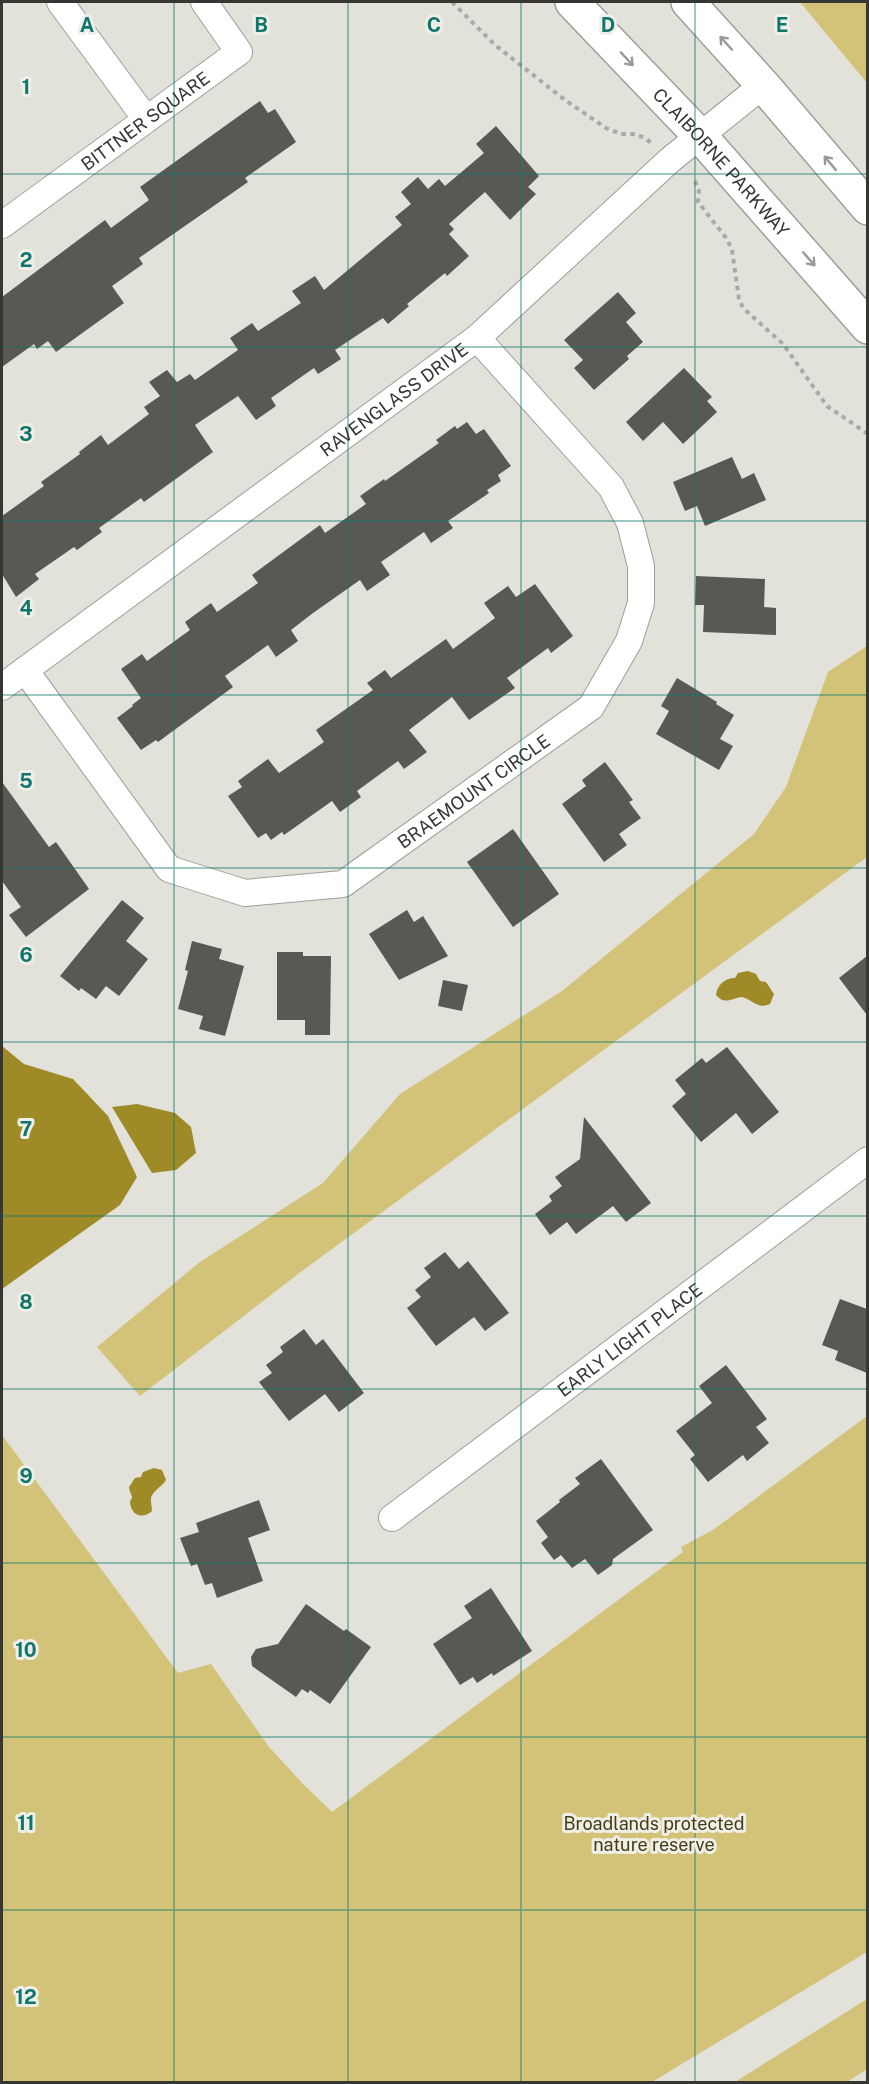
<svg xmlns="http://www.w3.org/2000/svg" width="869" height="2084" font-family="'Public Sans',sans-serif">
  <style>
    .green { fill: #d2c378 }
    .water { fill: #9e8b27 }
    .building { fill: #595852 }
    .lines { fill: none; stroke-linecap: round; stroke-linejoin: round }
    .street-casing { stroke: #9f9e98; stroke-width: 28 }
    .secondary-casing { stroke: #9f9e98; stroke-width: 36 }
    .path { stroke: #aaaaa4; stroke-width: 4; stroke-dasharray: 4.5 4.5; stroke-linecap: butt }
    .street { stroke: #fff; stroke-width: 26 }
    .secondary { stroke: #fff; stroke-width: 33 }
    .oneway { stroke: #9a9a99 }
    .grid { fill: none; stroke: #0f766e; stroke-width: 1.5; stroke-opacity: 0.55 }
    .labels { text-anchor: middle; dominant-baseline: central; stroke-width: 6; stroke-linejoin: round; paint-order: stroke }
    .street-label { font-size: 18px; fill: #363633; stroke: #efeee7 }
    .park-label { font-size: 18px; fill: #433b13; stroke: #efeee7 }
    .grid-label { font-size: 20px; text-anchor: middle; font-weight: bold; fill: #0f766e; stroke: #efeee7; stroke-width: 6; stroke-linejoin: round; paint-order: stroke }
  </style>
  <rect width="100%" height="100%" fill="#e2e1da"/>
  <!-- green -->
  <g class="green">
    <path d="M800,2H867V83Z"/>
    <path d="M867,646V857L302,1271L140,1396L97,1347L200,1262L323,1183L400,1094L562,991L754,834L786,787L828,672Z"/>
    <path d="M867,1416V1952L652,2082H2V1435L178,1673L211,1664L269,1747L304,1785L332,1812L683,1552L681,1547L713,1530Z"/>
    <path d="M867,1999V2069L847,2082H735Z"/>
  </g>
  <!-- water -->
  <g class="water">
    <path d="M748,971L756,974L760,981L766,982C769,986 771,990 774,994L770,1004C757,1010 753,999 741,997C730,999 725,1005 716,995C717,985 725,978 735,978L738,973Z"/>
    <path d="M2,1046L24,1064L73,1079L108,1116L137,1177L120,1205L2,1289Z"/>
    <path d="M137,1104L175,1113L191,1127L196,1153L176,1170L152,1173L112,1107Z"/>
    <path d="M154,1468L162,1470L166,1480C162,1487 150,1492 151,1501C151,1504 152,1508 152,1511C142,1520 131,1515 130,1502C130,1500 132,1499 132,1497C131,1493 129,1490 129,1487L135,1478L141,1477L143,1472Z"/>
  </g>
  <!-- building -->
  <g class="building">
    <path d="M260,101L268,113L275,109L296,142L245,178L248,182L139,258L143,264L112,286L124,303L56,352L48,341L37,349L34,344L2,367V297L105,220L111,228L149,200L140,187Z"/>
    <path d="M496,126L539,176L528,187L536,194L510,220L485,192L449,224L454,229L449,234L469,256L447,276L445,273L407,304L409,306L388,324L383,318L335,350L341,359L318,374L314,368L271,398L276,406L256,420L238,396L195,425L213,452L144,502L141,498L99,528L102,532L77,550L74,547L35,574L39,579L16,597L2,574V516L44,486L41,482L80,454L79,452L101,435L108,445L149,414L144,407L160,396L149,382L167,370L177,382L190,374L195,380L238,350L230,338L252,323L258,331L301,303L292,291L315,276L324,290L402,225L395,217L411,204L401,192L418,177L428,189L439,179L445,186L484,153L476,144Z"/>
    <path d="M618,292L636,313L626,322L643,342L627,356L629,359L594,390L574,368L583,360L564,340Z"/>
    <path d="M684,368L712,397L707,401L717,412L683,444L663,422L643,441L626,422Z"/>
    <path d="M467,422L476,434L484,429L511,466L498,475L501,481L487,490L489,493L448,521L453,528L431,543L424,532L381,562L390,575L367,591L360,580L313,613L291,630L298,641L276,657L268,645L225,676L233,687L158,742L156,740L141,750L117,718L133,706L132,705L141,698L121,669L142,654L147,661L190,630L185,622L211,603L217,612L258,583L252,575L320,525L325,533L366,504L360,496L384,479L385,481L439,443L436,440L455,426L457,429Z"/>
    <path d="M732,457L742,479L754,473L766,500L705,526L697,506L685,511L673,482Z"/>
    <path d="M696,576L765,579L764,607L776,608V635L703,632L704,605H695Z"/>
    <path d="M535,584L573,636L551,653L548,648L507,678L515,688L469,720L452,697L409,730L427,752L404,769L398,761L357,791L361,797L340,812L332,801L284,835L282,832L271,840L266,833L258,838L228,796L242,787L238,781L268,759L279,773L324,742L316,730L373,690L367,683L385,670L391,678L446,639L453,649L495,618L484,603L508,586L516,597Z"/>
    <path d="M677,678L717,702L716,704L734,715L720,739L733,746L719,770L656,734L669,711L661,706Z"/>
    <path d="M605,762L633,800L629,802L641,818L619,834L627,845L604,862L562,804L586,786L582,780Z"/>
    <path d="M2,782L49,847L56,842L89,889L26,937L9,915L21,907L2,881Z"/>
    <path d="M513,829L559,894L513,927L467,862Z"/>
    <path d="M122,900L144,918L126,941L148,959L119,996L106,986L96,999L81,988L79,991L60,976Z"/>
    <path d="M407,910L414,922L423,916L448,956L399,980L369,934Z"/>
    <path d="M192,941L222,949L219,959L244,966L225,1036L199,1029L203,1016L178,1009L188,971L185,970Z"/>
    <path d="M277,952H303V956H331L330,1035H305V1020H277Z"/>
    <path d="M867,956V1015L839,978Z"/>
    <path d="M443,980L468,985L462,1011L438,1006Z"/>
    <path d="M727,1047L779,1112L752,1134L736,1113L701,1142L672,1106L686,1094L675,1080L702,1058L706,1063Z"/>
    <path d="M584,1117L651,1203L626,1222L613,1206L576,1234L567,1222L550,1235L535,1214L552,1201L549,1196L562,1186L555,1177L580,1159Z"/>
    <path d="M445,1252L459,1269L468,1261L509,1313L485,1331L474,1317L436,1346L407,1308L421,1297L415,1290L431,1277L424,1268Z"/>
    <path d="M840,1299L867,1309V1373L835,1360L838,1351L822,1345Z"/>
    <path d="M304,1329L316,1345L323,1339L364,1393L339,1412L325,1394L289,1421L259,1382L272,1373L266,1365L283,1352L280,1347Z"/>
    <path d="M726,1365L767,1419L756,1427L769,1443L747,1461L743,1455L708,1482L690,1459L695,1455L676,1431L712,1403L699,1386Z"/>
    <path d="M601,1459L653,1530L613,1559L612,1565L598,1575L585,1559L572,1568L561,1555L554,1560L541,1543L548,1537L536,1521L560,1502L559,1500L580,1484L575,1478Z"/>
    <path d="M259,1500L270,1530L248,1538L263,1581L217,1598L212,1583L205,1585L197,1564L191,1566L180,1538L199,1532L196,1523Z"/>
    <path d="M491,1588L532,1651L493,1676L492,1673L477,1683L473,1677L460,1685L433,1644L472,1618L464,1606Z"/>
    <path d="M306,1604L344,1631L346,1629L371,1647L330,1704L310,1690L308,1693L302,1689L296,1697L252,1666L251,1657L256,1649L278,1644Z"/>
  </g>
  <g class="lines">
    <!-- street casing -->
    <g class="street-casing">
      <g id="street">
        <path d="M60,2L146,119"/>
        <path id="s1" d="M2,225L239,52L204,2"/>
        <path id="s2" d="M25,670L169,869L245,893L343,884L591,707L629,641L641,603V566L630,523L611,487L477,338"/>
        <path id="s3" d="M2,687L477,338L670,160L763,85"/>
        <path id="s4" d="M392,1518L868,1160"/>
      </g>
    </g>
    <!-- secondary casing -->
    <g class="secondary-casing">
      <g id="secondary">
        <path id="s5" d="M572,2L701,137L868,327"/>
        <path d="M688,2L763,85L868,208"/>
      </g>
    </g>
    <!-- path -->
    <g class="path">
      <path d="M452,2L495,45L565,100L606,128L621,134H635L645,138L651,143"/>
      <path d="M695,181L699,191L698,202L727,239L732,250L739,299L743,308L783,344L827,406L868,434"/>
    </g>
    <!-- street -->
    <use href="#street" class="street"/>
    <!-- secondary -->
    <use href="#secondary" class="secondary"/>
  </g>
  <!-- one-way arrows -->
  <defs><path id="oneway-shaft" d="M-6 0H5M1.5-3L5.5 0L1.5 3" fill="none" stroke-width="1.6" stroke-linecap="round" stroke-linejoin="round" transform="scale(1.5)"/></defs>
  <g class="oneway">
    <use href="#oneway-shaft" transform="translate(726 43) rotate(-132)"/>
    <use href="#oneway-shaft" transform="translate(627 59) rotate(47)"/>
    <use href="#oneway-shaft" transform="translate(830 163) rotate(-130)"/>
    <use href="#oneway-shaft" transform="translate(809 259) rotate(49)"/>
  </g>
  <!-- grid -->
  <path class="grid" d="M174,2V2082M348,2V2082M521,2V2082M695,2V2082M2,174H868M2,347H868M2,521H868M2,695H868M2,868H868M2,1042H868M2,1216H868M2,1389H868M2,1563H868M2,1737H868M2,1910H868"/>
  <g class="labels">
    <!-- street labels -->
    <g class="street-label">
      <text stroke="none"><textPath href="#s1" startOffset="177">BITTNER SQUARE</textPath></text>
      <text stroke="none"><textPath href="#s5" startOffset="219">CLAIBORNE PARKWAY</textPath></text>
      <text stroke="none"><textPath href="#s3" startOffset="486">RAVENGLASS DRIVE</textPath></text>
      <text stroke="none"><textPath href="#s2" startOffset="584">BRAEMOUNT CIRCLE</textPath></text>
      <text stroke="none"><textPath href="#s4" startOffset="297">EARLY LIGHT PLACE</textPath></text>
    </g>
    <!-- park labels -->
    <g class="park-label">
      <text x="654" y="1823">Broadlands protected<tspan x="654" dy="21">nature reserve</tspan></text>
    </g>
  </g>
  <g class="grid-label">
    <text x="87" y="32">A</text>
    <text x="261" y="32">B</text>
    <text x="434" y="32">C</text>
    <text x="608" y="32">D</text>
    <text x="782" y="32">E</text>
    <text x="26" y="94">1</text>
    <text x="26" y="267">2</text>
    <text x="26" y="441">3</text>
    <text x="26" y="615">4</text>
    <text x="26" y="788">5</text>
    <text x="26" y="962">6</text>
    <text x="26" y="1136">7</text>
    <text x="26" y="1309">8</text>
    <text x="26" y="1483">9</text>
    <text x="26" y="1657">10</text>
    <text x="26" y="1830">11</text>
    <text x="26" y="2004">12</text>
  </g>
  <!-- border -->
  <rect width="869" height="2084" fill="none" stroke="#363633" stroke-width="6"/>
</svg>
